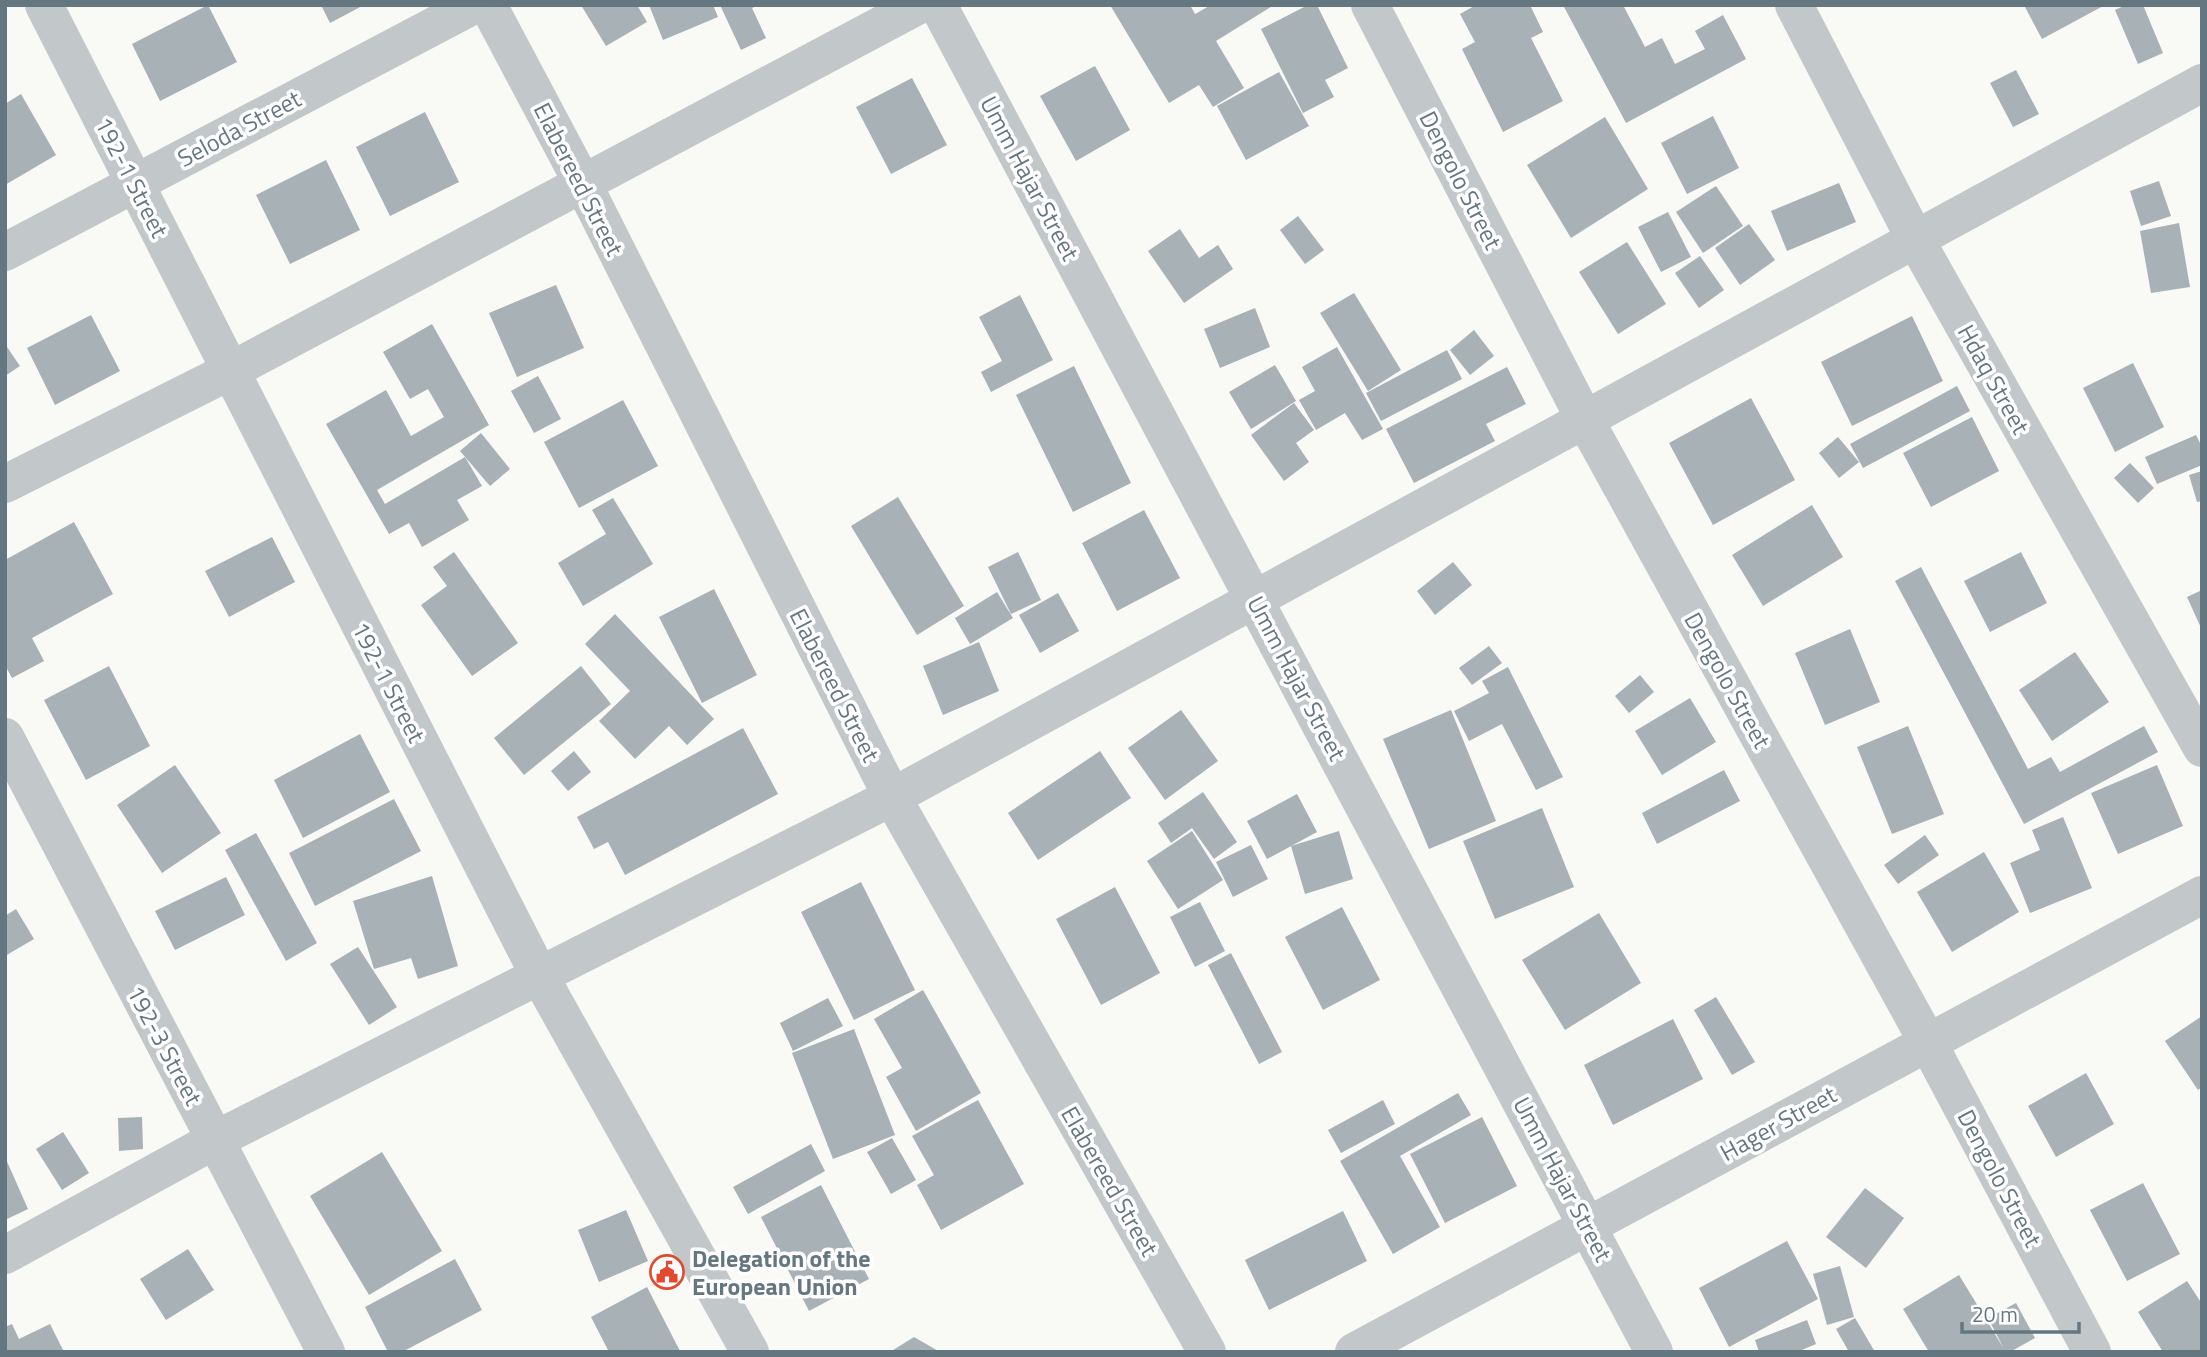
<svg xmlns="http://www.w3.org/2000/svg" width="2207" height="1357" font-family="'Titillium Web',sans-serif">
  <style>
    .building { fill: #a7b1b6 }
    .lines { fill: none; stroke-linecap: round; stroke-linejoin: round }
    .minor { stroke: #c2c7ca; stroke-width: 38 }
    .labels { text-anchor: middle; dominant-baseline: central; stroke-width: 7; stroke-linejoin: round; paint-order: stroke }
    .street-label { font-size: 24px; fill: #647781; stroke: #fff }
    .poi-label { font-size: 24px; font-weight: bold; fill: #647781; stroke: #fff; text-anchor: start }
  </style>
  <rect width="100%" height="100%" fill="#f9f9f6"/>
  <!-- building -->
  <g class="building">
    <path d="M208,5L237,62L160,101L132,44Z"/>
    <path d="M321,5H364L330,23Z"/>
    <path d="M581,5H637L647,22L606,46Z"/>
    <path d="M649,5H713L718,17L663,40Z"/>
    <path d="M720,5H759L752,8L766,38L741,50Z"/>
    <path d="M1110,5H1190L1195,14L1211,5H1274L1216,41L1244,88L1213,107L1199,85L1169,103Z"/>
    <path d="M1308,5H1317L1348,68L1325,80L1334,97L1303,113L1261,29Z"/>
    <path d="M1476,5H1530L1543,32L1531,38L1563,101L1503,132L1462,49L1475,42L1460,14Z"/>
    <path d="M1563,5H1623L1645,47L1662,38L1675,64L1705,49L1695,31L1723,15L1746,59L1626,123Z"/>
    <path d="M2028,5H2105L2042,39L2025,7Z"/>
    <path d="M2126,5H2143L2163,53L2138,64L2115,10Z"/>
    <path d="M1095,66L1130,130L1076,161L1040,96Z"/>
    <path d="M2016,70L2039,114L2013,127L1990,83Z"/>
    <path d="M1279,72L1309,126L1246,160L1217,106Z"/>
    <path d="M912,78L947,145L891,174L856,107Z"/>
    <path d="M21,94L56,155L5,185V104Z"/>
    <path d="M425,112L459,182L390,216L356,147Z"/>
    <path d="M1713,116L1739,168L1687,194L1661,143Z"/>
    <path d="M1605,117L1648,189L1571,238L1527,165Z"/>
    <path d="M326,160L360,230L290,264L256,195Z"/>
    <path d="M2159,181L2171,216L2141,226L2130,191Z"/>
    <path d="M1839,183L1856,222L1787,251L1771,211Z"/>
    <path d="M1716,186L1743,226L1703,253L1676,212Z"/>
    <path d="M1668,212L1691,257L1661,272L1638,227Z"/>
    <path d="M1298,216L1324,250L1305,264L1280,230Z"/>
    <path d="M2179,223L2190,287L2151,293L2140,231Z"/>
    <path d="M1749,224L1775,260L1740,285L1715,248Z"/>
    <path d="M1180,229L1199,258L1218,245L1233,269L1184,303L1148,251Z"/>
    <path d="M1627,242L1666,304L1618,334L1579,272Z"/>
    <path d="M1700,256L1724,290L1699,308L1675,273Z"/>
    <path d="M556,285L584,348L517,377L489,313Z"/>
    <path d="M1354,293L1401,370L1368,391L1320,313Z"/>
    <path d="M1020,295L1053,360L991,392L981,372L1002,361L979,317Z"/>
    <path d="M1255,308L1270,347L1220,368L1204,329Z"/>
    <path d="M91,315L120,371L55,405L27,348Z"/>
    <path d="M1912,316L1943,381L1852,426L1821,362Z"/>
    <path d="M432,324L489,425L377,490L385,504L465,457L482,486L457,500L469,520L422,547L409,523L389,534L326,424L386,390L411,436L444,417L428,389L410,399L383,352Z"/>
    <path d="M1474,330L1494,356L1470,375L1450,350Z"/>
    <path d="M5,344L20,366L5,376Z"/>
    <path d="M1337,347L1383,429L1362,440L1345,413L1316,430L1299,400L1315,391L1302,367Z"/>
    <path d="M1447,350L1462,379L1381,421L1366,393Z"/>
    <path d="M2133,363L2164,427L2115,452L2083,388Z"/>
    <path d="M1275,365L1296,401L1251,429L1229,392Z"/>
    <path d="M1074,366L1131,483L1073,512L1016,395Z"/>
    <path d="M1507,367L1526,404L1486,424L1495,441L1414,483L1386,429Z"/>
    <path d="M538,376L561,419L534,433L511,391Z"/>
    <path d="M1957,386L1970,411L1863,468L1850,444Z"/>
    <path d="M1751,398L1795,480L1713,525L1669,443Z"/>
    <path d="M623,400L658,466L579,508L544,442Z"/>
    <path d="M1294,403L1314,430L1296,443L1309,462L1284,481L1251,435Z"/>
    <path d="M1972,417L1999,471L1931,507L1903,453Z"/>
    <path d="M481,433L510,469L490,486L460,451Z"/>
    <path d="M2196,435L2202,447V465L2157,484L2145,457Z"/>
    <path d="M1838,437L1859,462L1839,478L1819,453Z"/>
    <path d="M2130,463L2154,488L2138,503L2114,478Z"/>
    <path d="M2202,471V501L2197,502L2189,475Z"/>
    <path d="M898,497L964,606L917,635L851,526Z"/>
    <path d="M613,498L653,564L583,606L558,563L606,534L592,510Z"/>
    <path d="M1812,505L1843,557L1763,606L1732,555Z"/>
    <path d="M1144,510L1180,578L1117,611L1082,543Z"/>
    <path d="M74,522L113,594L32,638L44,661L12,678L5,665V560Z"/>
    <path d="M272,537L295,582L229,617L205,571Z"/>
    <path d="M454,552L518,643L472,676L421,605L447,586L433,567Z"/>
    <path d="M1018,552L1041,600L1011,614L988,567Z"/>
    <path d="M2021,552L2047,603L1990,632L1964,581Z"/>
    <path d="M1453,562L1472,585L1435,615L1417,591Z"/>
    <path d="M1921,567L2028,769L2051,757L2060,772L2144,726L2158,752L2024,824L1895,581Z"/>
    <path d="M714,589L757,675L702,703L659,617Z"/>
    <path d="M2202,590V630L2187,597Z"/>
    <path d="M997,592L1013,618L970,644L955,618Z"/>
    <path d="M1058,593L1079,631L1040,653L1019,615Z"/>
    <path d="M615,614L714,719L687,745L669,726L635,759L599,721L630,691L585,644Z"/>
    <path d="M1850,629L1880,702L1825,725L1795,653Z"/>
    <path d="M979,642L999,691L943,715L923,666Z"/>
    <path d="M1489,646L1502,663L1472,685L1459,668Z"/>
    <path d="M2075,652L2109,702L2052,741L2019,690Z"/>
    <path d="M109,666L150,746L86,780L44,700Z"/>
    <path d="M581,666L611,704L524,775L494,738Z"/>
    <path d="M1508,667L1563,777L1536,790L1502,724L1469,741L1454,711L1489,693L1482,681Z"/>
    <path d="M1640,675L1654,692L1629,713L1615,696Z"/>
    <path d="M1690,698L1716,742L1662,775L1635,731Z"/>
    <path d="M1181,710L1218,761L1165,800L1128,748Z"/>
    <path d="M1451,710L1496,821L1429,849L1383,739Z"/>
    <path d="M1908,726L1944,814L1892,834L1857,747Z"/>
    <path d="M743,728L778,794L625,875L608,842L594,849L577,817Z"/>
    <path d="M360,734L390,792L303,838L274,780Z"/>
    <path d="M574,751L591,772L568,791L551,771Z"/>
    <path d="M1100,751L1131,798L1038,860L1008,813Z"/>
    <path d="M175,765L221,833L162,873L117,805Z"/>
    <path d="M2157,765L2183,826L2118,854L2091,793Z"/>
    <path d="M1724,770L1740,801L1657,844L1642,813Z"/>
    <path d="M1203,792L1237,842L1214,859L1192,828L1171,843L1158,823Z"/>
    <path d="M1297,794L1317,832L1267,859L1247,821Z"/>
    <path d="M394,799L421,851L315,906L289,853Z"/>
    <path d="M1542,808L1574,887L1495,919L1463,841Z"/>
    <path d="M2063,817L2092,888L2030,913L2010,863L2040,850L2032,830Z"/>
    <path d="M1192,831L1223,880L1178,909L1147,861Z"/>
    <path d="M1339,831L1353,879L1305,894L1291,846Z"/>
    <path d="M256,833L317,943L286,961L225,850Z"/>
    <path d="M1925,835L1939,855L1898,884L1884,865Z"/>
    <path d="M1251,845L1268,879L1233,897L1216,862Z"/>
    <path d="M1984,852L2019,912L1952,952L1917,892Z"/>
    <path d="M432,876L458,966L418,979L411,958L374,969L353,901Z"/>
    <path d="M226,877L245,915L175,950L155,911Z"/>
    <path d="M861,882L915,990L854,1020L801,912Z"/>
    <path d="M1115,887L1160,973L1101,1005L1056,919Z"/>
    <path d="M1200,902L1225,951L1195,967L1170,917Z"/>
    <path d="M1342,907L1380,980L1323,1010L1285,937Z"/>
    <path d="M16,909L34,939L5,956V916Z"/>
    <path d="M1599,913L1641,983L1565,1030L1522,960Z"/>
    <path d="M358,947L397,1007L369,1025L330,964Z"/>
    <path d="M1231,953L1282,1052L1259,1064L1208,965Z"/>
    <path d="M923,990L981,1093L916,1131L886,1077L902,1068L874,1019Z"/>
    <path d="M1716,997L1755,1062L1732,1075L1694,1010Z"/>
    <path d="M828,998L843,1026L793,1051L780,1023Z"/>
    <path d="M2202,1016V1087L2198,1090L2165,1041Z"/>
    <path d="M1673,1019L1703,1079L1613,1125L1584,1065Z"/>
    <path d="M854,1029L895,1135L833,1159L792,1053Z"/>
    <path d="M2086,1073L2114,1124L2056,1157L2028,1106Z"/>
    <path d="M1458,1093L1471,1115L1400,1156L1440,1227L1393,1254L1340,1161Z"/>
    <path d="M978,1100L1024,1184L941,1230L917,1185L934,1175L912,1136Z"/>
    <path d="M1383,1100L1395,1124L1341,1153L1328,1130Z"/>
    <path d="M142,1117L143,1149L119,1151L118,1118Z"/>
    <path d="M1482,1117L1517,1186L1445,1223L1410,1154Z"/>
    <path d="M63,1132L89,1173L62,1190L36,1149Z"/>
    <path d="M892,1138L916,1180L891,1194L867,1152Z"/>
    <path d="M811,1144L825,1171L748,1214L733,1187Z"/>
    <path d="M382,1152L442,1251L369,1295L310,1196Z"/>
    <path d="M5,1157L28,1209L5,1220Z"/>
    <path d="M2143,1183L2180,1254L2127,1281L2090,1210Z"/>
    <path d="M821,1185L869,1279L809,1311L761,1217Z"/>
    <path d="M1865,1188L1904,1218L1866,1268L1826,1237Z"/>
    <path d="M626,1210L648,1261L599,1282L578,1230Z"/>
    <path d="M1343,1211L1367,1261L1269,1310L1245,1260Z"/>
    <path d="M1787,1241L1818,1299L1729,1347L1699,1288Z"/>
    <path d="M188,1249L214,1290L166,1320L140,1279Z"/>
    <path d="M455,1259L482,1310L402,1352H388L365,1307Z"/>
    <path d="M1840,1266L1854,1317L1827,1325L1813,1274Z"/>
    <path d="M1959,1275L2004,1349L1988,1318L2016,1303L2035,1338L2010,1352H1929L1903,1309Z"/>
    <path d="M2187,1281L2202,1304V1352H2163L2138,1312Z"/>
    <path d="M647,1287L680,1351L609,1352L591,1317Z"/>
    <path d="M1855,1318L1875,1352H1849L1836,1329Z"/>
    <path d="M1807,1320L1816,1344L1797,1352H1759L1755,1340Z"/>
    <path d="M12,1324L19,1339L50,1324L64,1352H5V1327Z"/>
    <path d="M914,1337L940,1352H890Z"/>
  </g>
  <g class="lines">
    <!-- minor -->
    <g class="minor">
      <path d="M44,5L539,975L750,1352"/>
      <path d="M488,5L584,186L892,797L1207,1352"/>
      <path d="M938,5L1654,1352"/>
      <path d="M1370,5L1585,420L1927,1041L2092,1352"/>
      <path d="M1794,5L1914,237L2202,748"/>
      <path d="M5,252L474,5"/>
      <path d="M5,484L230,371L919,5"/>
      <path d="M5,737L326,1352"/>
      <path d="M5,1255L215,1140L892,797L2202,83"/>
      <path d="M1354,1352L2202,895"/>
    </g>
  </g>
  <!-- icons -->
  <defs>
    <g id="civic-ring" transform="scale(1.75)"><circle r="9.5" fill="#fff" stroke="#e34a2d" stroke-width="1.5"/><path d="M-.6-6.5H3V-4.5H.6V-3L4-1V1h2V6H-6V1h2V-1L-.6-3ZM-1.2 2.5V6h2.4V2.5Z" fill="#e34a2d"/></g>
  </defs>
  <g fill-rule="evenodd">
    <use href="#civic-ring" x="667" y="1272"/>
  </g>
  <g class="labels">
    <!-- street labels -->
    <g class="street-label">
      <text transform="translate(239 128) rotate(-28)">Seloda Street</text>
      <text transform="translate(132 177) rotate(63)">192-1 Street</text>
      <text transform="translate(1030 178) rotate(62)">Umm Hajar Street</text>
      <text transform="translate(579 179) rotate(63)">Elabereed Street</text>
      <text transform="translate(1461 180) rotate(63)">Dengolo Street</text>
      <text transform="translate(1994 379) rotate(61)">Hdaq Street</text>
      <text transform="translate(1297 678) rotate(62)">Umm Hajar Street</text>
      <text transform="translate(1728 680) rotate(61)">Dengolo Street</text>
      <text transform="translate(389 682) rotate(63)">192-1 Street</text>
      <text transform="translate(835 685) rotate(63)">Elabereed Street</text>
      <text transform="translate(165 1045) rotate(62)">192-3 Street</text>
      <text transform="translate(1778 1123) rotate(-29)">Hager Street</text>
      <text transform="translate(2000 1178) rotate(62)">Dengolo Street</text>
      <text transform="translate(1563 1179) rotate(62)">Umm Hajar Street</text>
      <text transform="translate(1110 1181) rotate(60)">Elabereed Street</text>
    </g>
    <!-- poi labels -->
    <g class="poi-label">
      <text x="692" y="1258">Delegation of the<tspan x="692" dy="28">European Union</tspan></text>
    </g>
  </g>
  <!-- border -->
  <rect width="2207" height="1357" fill="none" stroke="#647781" stroke-width="14"/>
  <!-- scale -->
  <path d="M1962 1322v10h117v-10" fill="none" stroke="#647781" stroke-width="3.5"/>
  <text x="1972" y="1322" font-size="21" fill="#647781" stroke="#ffffff" stroke-width="5" paint-order="stroke">20 m</text>
</svg>
